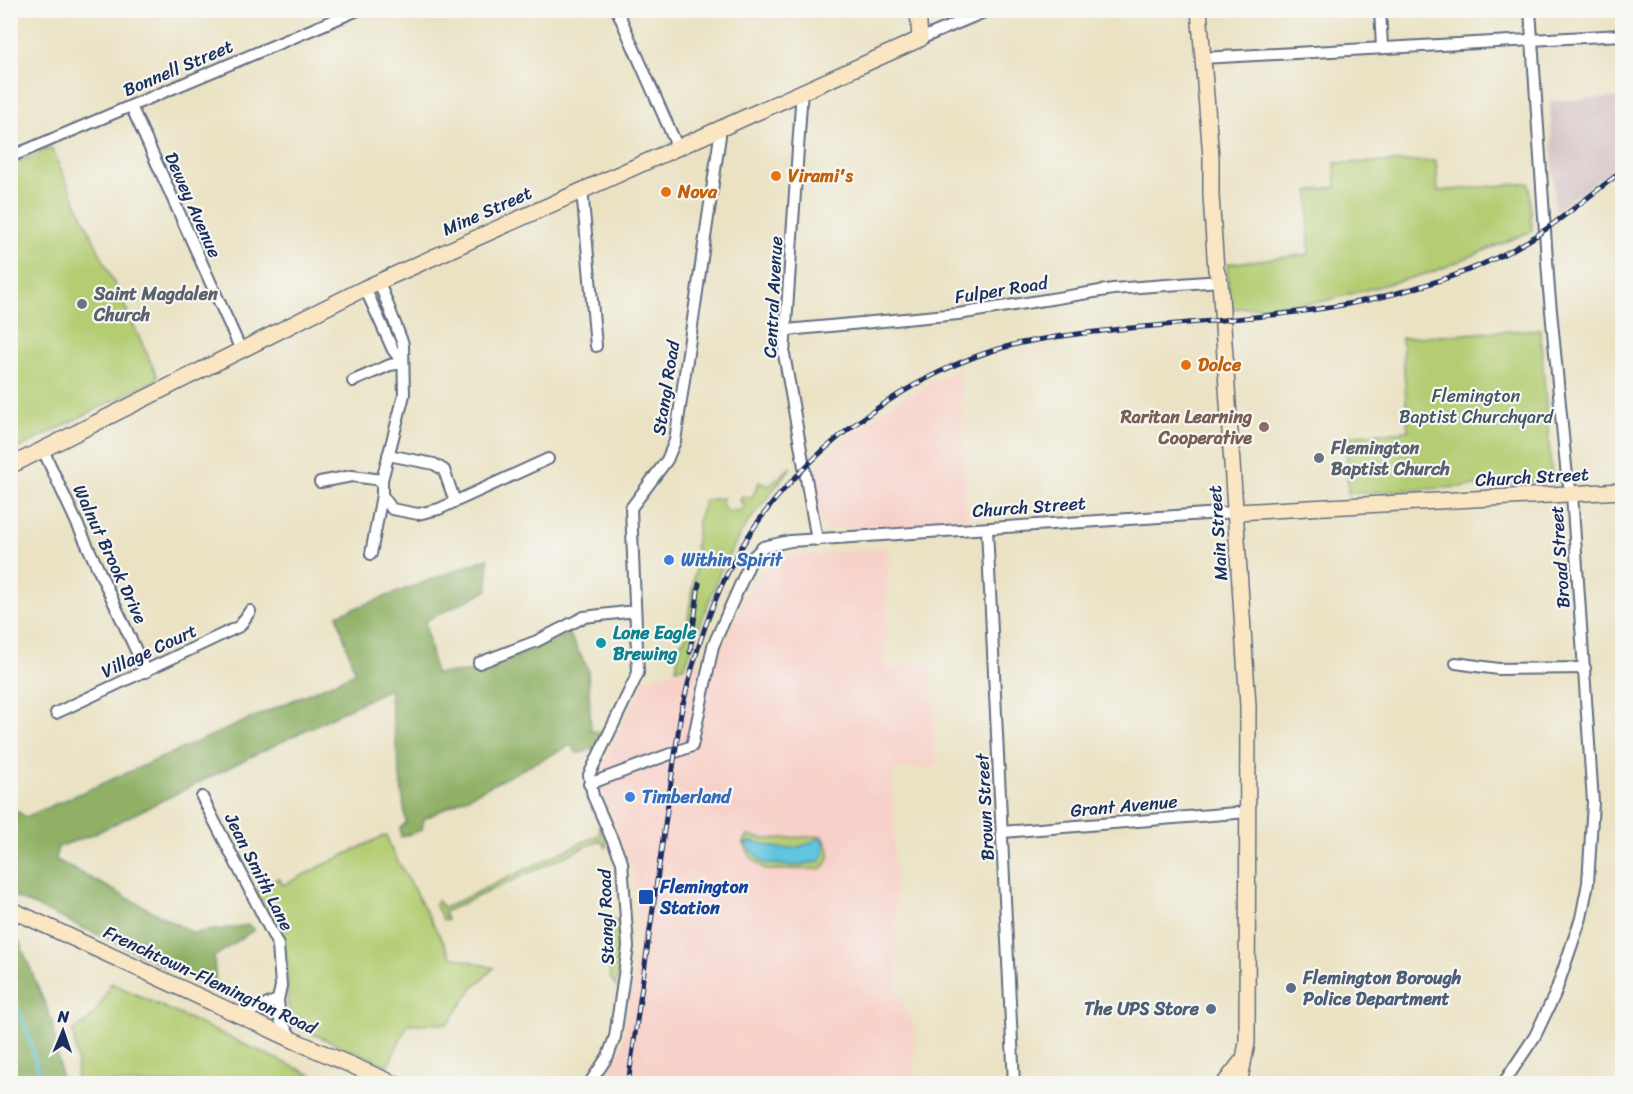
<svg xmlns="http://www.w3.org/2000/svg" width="1633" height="1094" font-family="Sriracha,sans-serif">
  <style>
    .built { fill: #f7d1c9 }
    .industrial { fill: #d2bfc1 }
    .green { fill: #b4cd73; stroke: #687e68; stroke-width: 1.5 }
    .forest { fill: #8fb065; stroke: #557062; stroke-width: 1.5 }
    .water { fill: #62c5e0; stroke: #3e7a9f; stroke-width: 1.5 }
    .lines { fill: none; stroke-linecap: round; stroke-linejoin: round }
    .stream { stroke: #62c5e0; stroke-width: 3 }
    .street-casing { stroke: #636e81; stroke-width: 14 }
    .secondary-casing { stroke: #636e81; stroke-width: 18 }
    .street { stroke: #fff; stroke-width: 10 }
    .secondary { stroke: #fbe6c4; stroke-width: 15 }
    .rail-casing { stroke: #1b2f5e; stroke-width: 5 }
    .rail { stroke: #f6f6f2; stroke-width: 3; stroke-dasharray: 9; stroke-linecap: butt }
    .food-dot { fill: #e8710a; stroke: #f6f6f2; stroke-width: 2 }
    .worship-dot { fill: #6b7280; stroke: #f6f6f2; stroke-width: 2 }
    .education-dot { fill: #8d6e63; stroke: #f6f6f2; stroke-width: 2 }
    .shop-dot { fill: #3f7fe0; stroke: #f6f6f2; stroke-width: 2 }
    .culture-dot { fill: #0f9aa8; stroke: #f6f6f2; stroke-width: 2 }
    .transit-dot { fill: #1a4fb4; stroke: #f6f6f2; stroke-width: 2 }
    .service-dot { fill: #5c6f8a; stroke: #f6f6f2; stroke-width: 2 }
    .labels { text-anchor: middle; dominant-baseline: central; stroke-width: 4.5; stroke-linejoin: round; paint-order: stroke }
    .street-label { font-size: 18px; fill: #1b2f5e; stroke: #f6f6f2 }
    .food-label { font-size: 18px; font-weight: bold; fill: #c56008; stroke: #f6f6f2; text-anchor: start }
    .worship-label { font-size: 18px; font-weight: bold; fill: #5b616d; stroke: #f6f6f2; text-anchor: start }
    .park-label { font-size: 18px; fill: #415663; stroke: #f6f6f2 }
    .education-label { font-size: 18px; font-weight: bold; fill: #785e54; stroke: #f6f6f2; text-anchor: end }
    .shop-label { font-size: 18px; font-weight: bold; fill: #366cbe; stroke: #f6f6f2; text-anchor: start }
    .culture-label { font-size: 18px; font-weight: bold; fill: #0d838f; stroke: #f6f6f2; text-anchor: start }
    .transit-label { font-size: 18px; font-weight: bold; fill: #164399; stroke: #f6f6f2; text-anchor: start }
    .service-label { font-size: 18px; font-weight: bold; fill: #4e5e75; stroke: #f6f6f2; text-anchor: start }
  </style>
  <rect width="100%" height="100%" fill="#f6f6f2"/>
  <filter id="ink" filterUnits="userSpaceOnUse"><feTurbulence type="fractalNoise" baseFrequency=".0167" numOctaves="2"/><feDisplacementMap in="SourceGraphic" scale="12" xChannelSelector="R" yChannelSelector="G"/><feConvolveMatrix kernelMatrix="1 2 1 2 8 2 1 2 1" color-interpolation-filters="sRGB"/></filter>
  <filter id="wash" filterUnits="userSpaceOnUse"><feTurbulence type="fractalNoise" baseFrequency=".008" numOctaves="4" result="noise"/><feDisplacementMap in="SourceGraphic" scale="24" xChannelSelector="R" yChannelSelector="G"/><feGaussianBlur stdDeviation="1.35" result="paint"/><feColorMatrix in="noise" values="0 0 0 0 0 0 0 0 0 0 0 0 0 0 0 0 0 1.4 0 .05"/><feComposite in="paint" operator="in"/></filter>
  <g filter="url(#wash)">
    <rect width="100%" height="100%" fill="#eae2c3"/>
    <!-- built -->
    <g class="built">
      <path d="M959,368L968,523L827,530L822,522L812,470L844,440L886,408Z"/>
      <path d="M888,547L886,668L931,664L936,766L892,770L898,993L915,1028L914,1083L600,1084L622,1045L638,945L635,876L601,788L605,758L646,679L717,659L745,597L771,559Z"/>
    </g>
    <!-- industrial -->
    <path class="industrial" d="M1622,97V163L1555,211L1550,101Z"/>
    <!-- green -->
    <g class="green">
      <path d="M51,148L158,378L11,452V165Z"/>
      <path d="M1436,161L1438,191L1529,183L1532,231L1433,272L1320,302L1230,309L1227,264L1309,254V191L1336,187L1335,163Z"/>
      <path d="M1540,329L1552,481L1348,494L1346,436L1408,431L1402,338Z"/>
      <path d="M791,467L744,528L721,569L685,666L676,669L681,642L685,639L698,550L695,548L699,517L705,500L723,498L722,504L727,512L742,510L744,505L740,501L742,496L752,498L759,482L769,486Z"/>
      <path d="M599,825L607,840L606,847L600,840L444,912L447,920H443L435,904L437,900L444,908L600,834Z"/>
      <path d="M383,836H387L389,845L451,956L494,968L471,990L448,1024H408L388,1066L299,1028C280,1012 291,980 286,957C281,934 266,912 256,892L258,888L279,878L283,885Z"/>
      <path d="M748,836L765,839L822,836C830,846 834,862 820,869L765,870L751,857L743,842Z"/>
      <path d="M613,919L621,923L622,946L616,987L610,977L607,934V927Z"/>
      <path d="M111,983L316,1077V1083H76L77,1060L73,1031C94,1020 101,1004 111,983Z"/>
    </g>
    <!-- forest -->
    <g class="forest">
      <path d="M488,558V590L425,621L435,674L482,671L569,634L588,669L591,731L602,732C597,747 592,752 577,753L571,745L424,819L422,830L401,837L400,828L406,823L389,689L94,834L58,847L55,859L193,933L249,925L254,930L214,957L216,989L11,895V807L26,817L355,673L337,615Z"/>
      <path d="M10,937L19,941L52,1021L62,1083H15L14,1075L10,1071Z"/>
    </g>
    <!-- water -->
    <path class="water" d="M819,838L824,840V854L820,861L794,866L763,863L745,843C753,839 764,845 773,847C789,851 807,846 819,838Z"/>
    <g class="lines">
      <!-- stream -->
      <path class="stream" d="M10,1000C25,1010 36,1065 41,1084"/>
    </g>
  </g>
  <g filter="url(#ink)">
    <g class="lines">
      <!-- street casing -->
      <g class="street-casing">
        <g id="street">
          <path d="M617,10L677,146"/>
          <path d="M1380,10L1382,47"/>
          <path d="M920,39L989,10"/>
          <path d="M1202,58L1622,35"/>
          <path d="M802,90L784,354L817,540"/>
          <path d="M131,106L241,350"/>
          <path d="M10,157L358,10"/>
          <path d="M582,189L596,346"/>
          <path d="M379,282L403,344L404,395L382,480V495L392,509L418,514L439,509L548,459"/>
          <path d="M365,288L393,350L403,363"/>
          <path d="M787,330L958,314L1113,289L1220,281"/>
          <path d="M353,381L390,365L403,363"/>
          <path d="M43,450L146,672"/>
          <path d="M388,455L434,464L444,470L455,502"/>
          <path d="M320,482L352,476L382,480"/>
          <path d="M987,529L1014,1084"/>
          <path d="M371,554L382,495"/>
          <path d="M479,663L537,641L584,617L635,611"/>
          <path d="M1456,663L1498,669L1585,668"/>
          <path d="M56,713L240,626L250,611"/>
          <path d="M589,784L692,746L713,646L752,558L763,547L790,541L1237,512"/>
          <path d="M202,797L278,945L281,986L278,1000L280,1020L292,1038"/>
          <path d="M1002,832L1248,812"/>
          <path d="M240,1015L278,1000"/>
          <path d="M589,1084L608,1056L615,1037L628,947L622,862L593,796L589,775L638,673L631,508L667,460L675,441L720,136L717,129"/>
          <path d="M1503,1084L1535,1036L1555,994L1581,918L1588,883L1593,802L1572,494L1567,477L1549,290L1530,10"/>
        </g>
      </g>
      <!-- secondary casing -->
      <g class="secondary-casing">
        <g id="secondary">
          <path d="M1199,10L1211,157V196L1216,270L1220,281L1248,706L1247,1043L1239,1084"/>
          <path d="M10,466L365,288L920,39L918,10"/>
          <path d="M1237,512L1622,491"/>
          <path d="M10,909L293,1040L395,1084"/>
          <path d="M1224,1084L1241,1062"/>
        </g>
      </g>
      <!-- street -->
      <use href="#street" class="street"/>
      <!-- secondary -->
      <use href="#secondary" class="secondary"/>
      <!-- rail casing -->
      <g class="rail-casing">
        <g id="rail">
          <path d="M690,652L699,584"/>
          <path d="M681,713C694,656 711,599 741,548C794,457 910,370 1013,345C1045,337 1079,334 1112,330C1216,319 1324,317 1425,285C1470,272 1520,250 1557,221C1579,205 1600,188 1622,171"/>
          <path d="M628,1084L682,705"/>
        </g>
      </g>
      <!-- rail -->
      <use href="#rail" class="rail"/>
    </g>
  </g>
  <!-- markers -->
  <g class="food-dot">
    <circle cx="776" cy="176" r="6"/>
    <circle cx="666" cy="192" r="6"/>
    <circle cx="1186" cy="365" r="6"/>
  </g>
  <g class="worship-dot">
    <circle cx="82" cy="304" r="6"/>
    <circle cx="1319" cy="458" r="6"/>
  </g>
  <circle class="education-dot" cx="1264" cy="427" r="6"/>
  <g class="shop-dot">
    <circle cx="669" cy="560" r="6"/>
    <circle cx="630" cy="797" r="6"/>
  </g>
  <circle class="culture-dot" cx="601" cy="643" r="6"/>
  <rect class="transit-dot" x="638" y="889" width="16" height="16" rx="3"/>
  <g class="service-dot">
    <circle cx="1291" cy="988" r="6"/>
    <circle cx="1211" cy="1009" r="6"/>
  </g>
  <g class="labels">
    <!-- street labels -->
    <g class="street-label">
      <text transform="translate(178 68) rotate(-23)">Bonnell Street</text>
      <text transform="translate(193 205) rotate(66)">Dewey Avenue</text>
      <text transform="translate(487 211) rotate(-24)">Mine Street</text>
      <text transform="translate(1001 290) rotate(-9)">Fulper Road</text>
      <text transform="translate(773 297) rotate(-87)">Central Avenue</text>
      <text transform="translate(666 388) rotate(-81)">Stangl Road</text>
      <text transform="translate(1532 477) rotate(-3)">Church Street</text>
      <text transform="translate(1029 507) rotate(-4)">Church Street</text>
      <text transform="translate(1218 533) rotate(-94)">Main Street</text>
      <text transform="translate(110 554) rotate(65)">Walnut Brook Drive</text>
      <text transform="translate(1560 557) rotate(-94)">Broad Street</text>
      <text transform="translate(149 651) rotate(-25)">Village Court</text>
      <text transform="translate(1124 806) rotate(-5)">Grant Avenue</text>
      <text transform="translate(985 807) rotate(-93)">Brown Street</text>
      <text transform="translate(259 872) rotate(63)">Jean Smith Lane</text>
      <text transform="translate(606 917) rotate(-92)">Stangl Road</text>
      <text transform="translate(210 980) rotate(25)">Frenchtown-Flemington Road</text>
    </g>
    <!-- food labels -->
    <g class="food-label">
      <text x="788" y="176">Virami's</text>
      <text x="678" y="192">Nova</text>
      <text x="1198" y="365">Dolce</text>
    </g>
    <!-- worship labels -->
    <g class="worship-label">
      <text x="94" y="294">Saint Magdalen<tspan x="94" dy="21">Church</tspan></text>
      <text x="1331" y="448">Flemington<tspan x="1331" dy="21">Baptist Church</tspan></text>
    </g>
    <!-- park labels -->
    <g class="park-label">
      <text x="1476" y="396">Flemington<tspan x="1476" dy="21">Baptist Churchyard</tspan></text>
    </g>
    <!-- education labels -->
    <g class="education-label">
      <text x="1252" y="417">Raritan Learning<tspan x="1252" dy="21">Cooperative</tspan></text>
    </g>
    <!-- shop labels -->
    <g class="shop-label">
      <text x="681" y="560">Within Spirit</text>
      <text x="642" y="797">Timberland</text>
    </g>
    <!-- culture labels -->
    <g class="culture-label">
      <text x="613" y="633">Lone Eagle<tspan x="613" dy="21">Brewing</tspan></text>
    </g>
    <!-- transit labels -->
    <g class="transit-label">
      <text x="660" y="887">Flemington<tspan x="660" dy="21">Station</tspan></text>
    </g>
    <!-- service labels -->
    <g class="service-label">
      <text x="1303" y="978">Flemington Borough<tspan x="1303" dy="21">Police Department</tspan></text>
      <text x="1199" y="1009" text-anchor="end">The UPS Store</text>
    </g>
  </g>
  <!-- margin -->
  <rect width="1633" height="1094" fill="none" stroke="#f6f6f2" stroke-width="36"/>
  <!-- north arrow -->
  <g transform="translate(63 1031) rotate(2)" stroke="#f6f6f2" stroke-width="4.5" paint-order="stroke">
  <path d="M0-4.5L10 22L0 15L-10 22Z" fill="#1b2f5e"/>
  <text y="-9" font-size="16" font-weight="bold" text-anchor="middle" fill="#1b2f5e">N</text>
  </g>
</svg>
